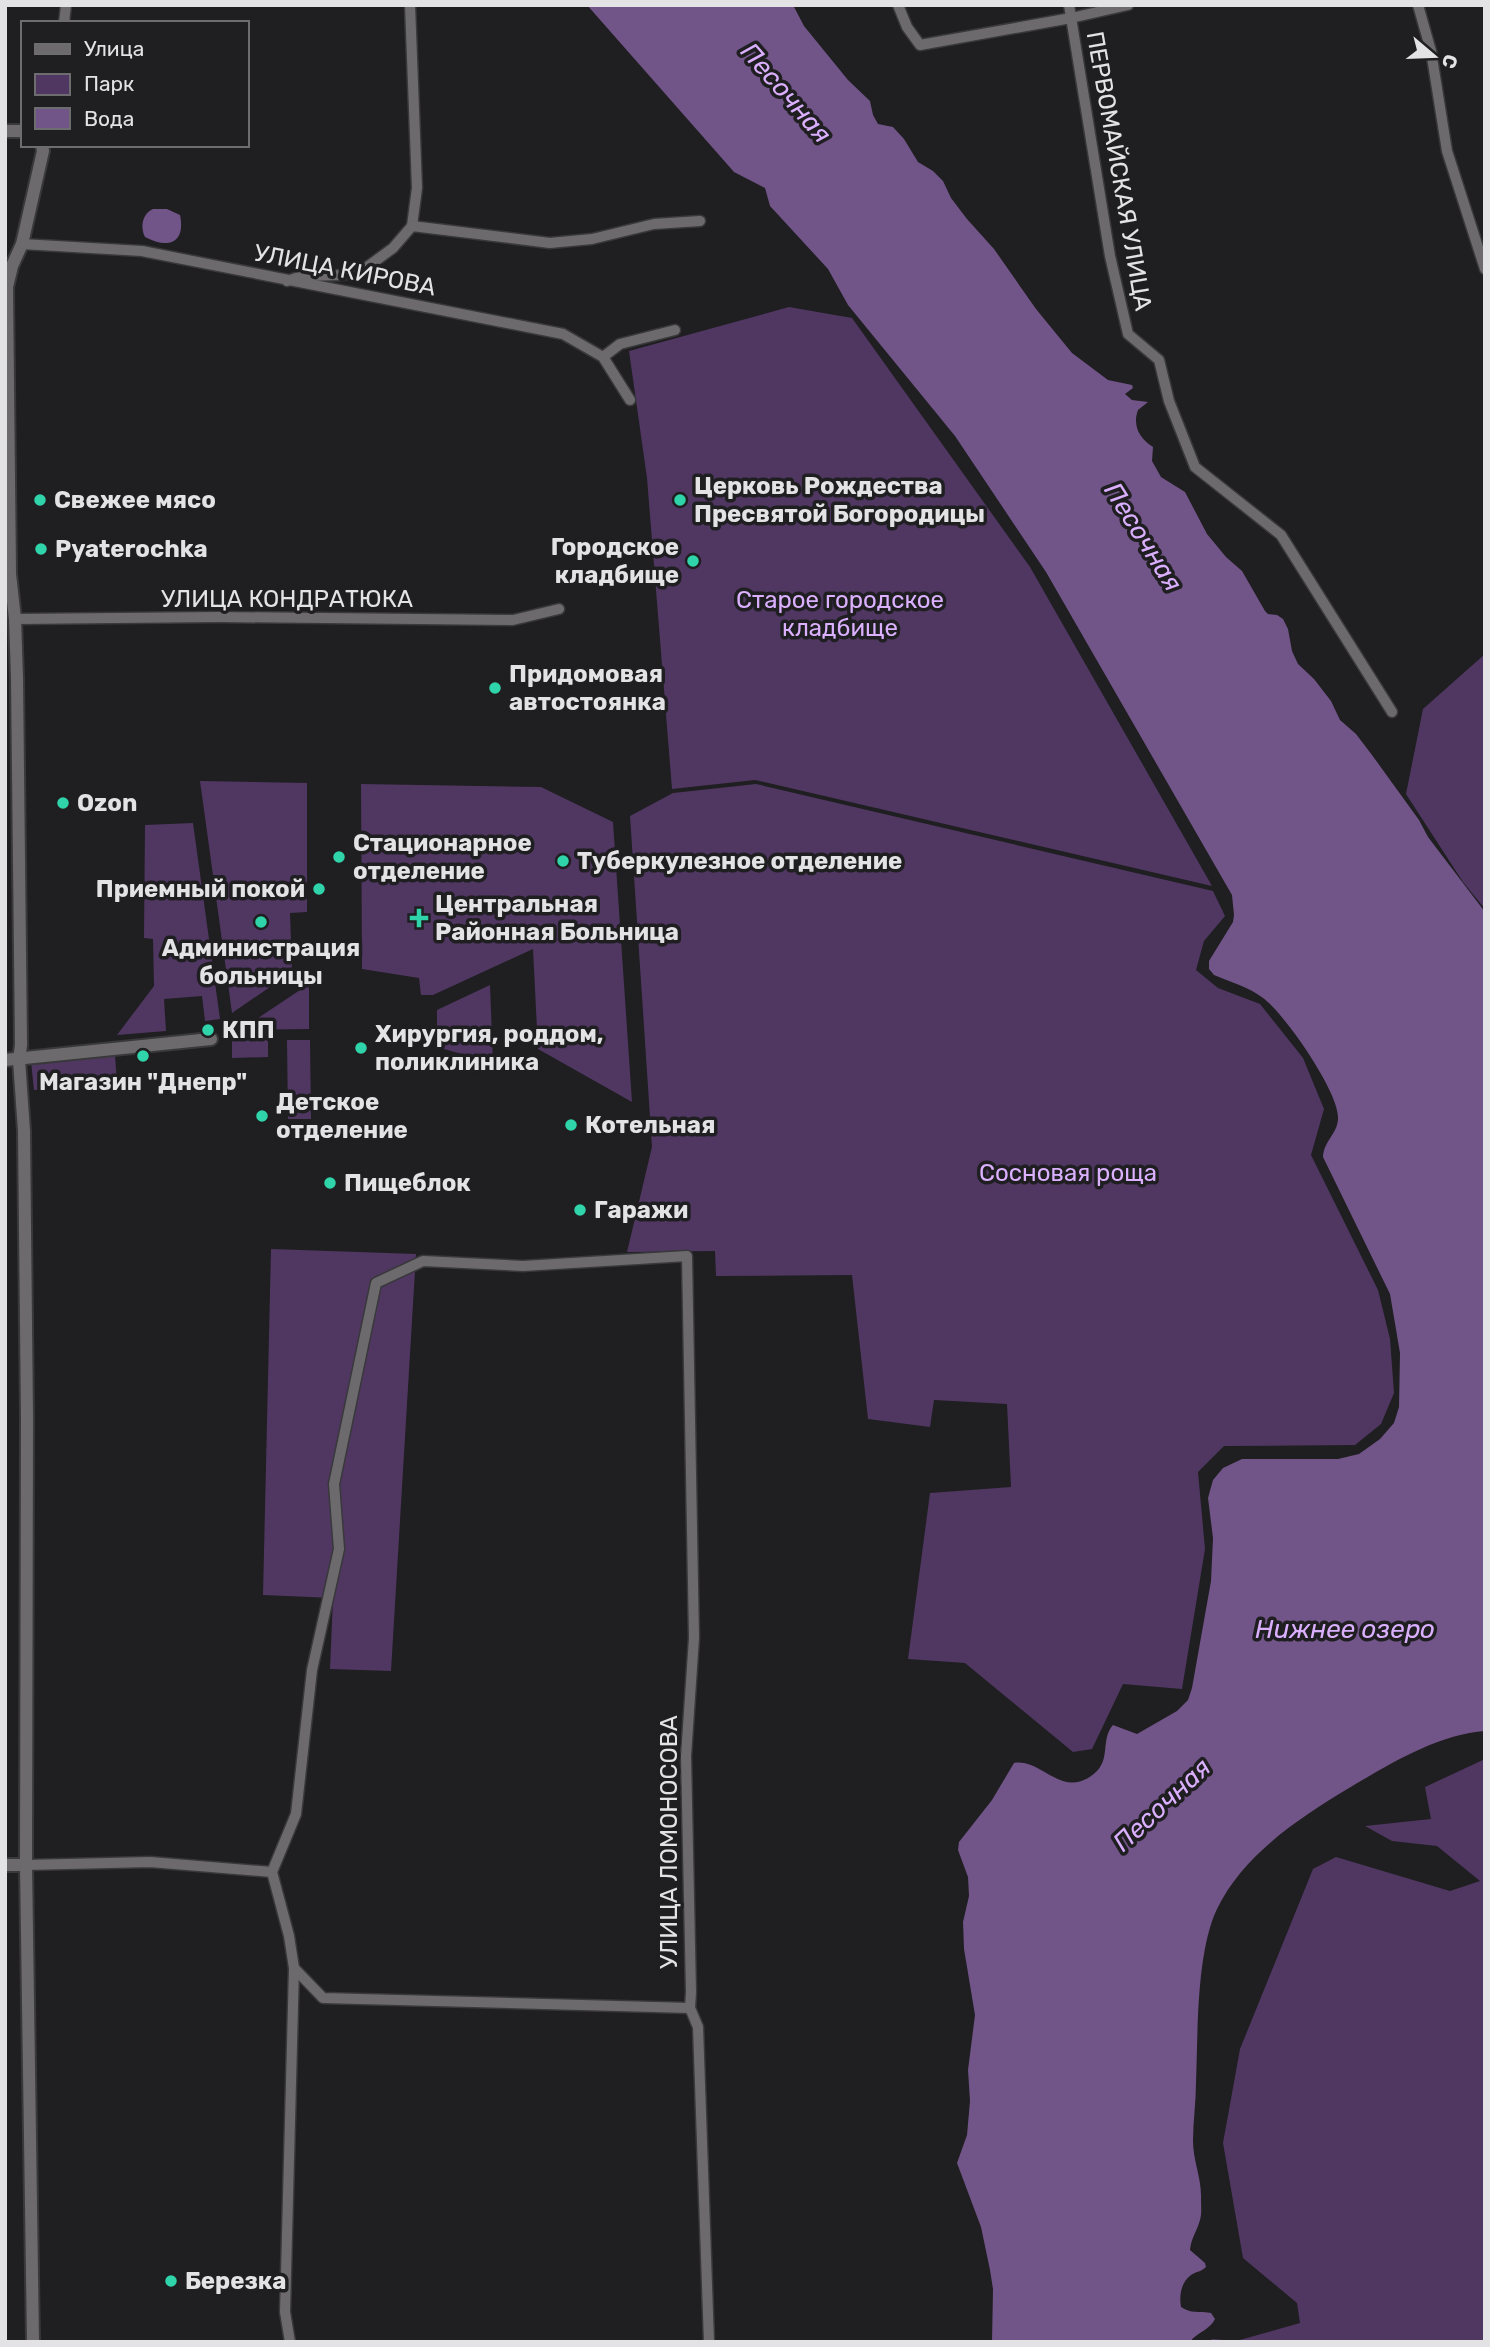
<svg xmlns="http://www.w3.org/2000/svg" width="1490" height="2347" font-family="Rubik,sans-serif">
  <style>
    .green { fill: #4f3762 }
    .water { fill: #715488 }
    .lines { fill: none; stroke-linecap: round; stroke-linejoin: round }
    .minor-casing { stroke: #39383a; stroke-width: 13 }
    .tertiary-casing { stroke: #39383a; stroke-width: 16 }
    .minor { stroke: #6c6a6d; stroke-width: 10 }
    .tertiary { stroke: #6c6a6d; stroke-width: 12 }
    .poi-dot { fill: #30d4aa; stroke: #1f1e20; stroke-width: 2.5 }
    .labels { text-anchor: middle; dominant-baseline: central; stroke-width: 7; stroke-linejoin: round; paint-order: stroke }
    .street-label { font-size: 24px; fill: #e3e2e4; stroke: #1f1e20 }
    .poi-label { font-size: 24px; font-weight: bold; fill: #e3e2e4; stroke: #1f1e20; text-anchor: start }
    .park-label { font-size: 24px; fill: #dbb0ff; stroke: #1f1e20 }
    .water-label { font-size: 26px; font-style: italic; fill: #daaffe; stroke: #1f1e20 }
  </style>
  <rect width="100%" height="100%" fill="#1f1e20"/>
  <!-- green -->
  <g class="green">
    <path d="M789,307L852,318L1030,567L1212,886L755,780L672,789L647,478L629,351Z"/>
    <path d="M1485,654V909L1463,882L1406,794L1423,709Z"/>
    <path d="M200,781L307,783V912L290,913L292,972L232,1013Z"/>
    <path d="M361,784L541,787L613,822L632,1102L538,1049L533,949L433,995H421L419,978L362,969Z"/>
    <path d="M756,784L1213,891L1225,916L1204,941L1196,970L1218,988L1260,1004L1303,1058L1324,1109L1311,1155L1378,1290L1390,1339L1394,1393L1381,1424L1355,1445L1224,1446L1198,1472L1205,1549L1182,1689L1123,1684L1092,1749L1073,1752L965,1663L908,1659L930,1493L1011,1487L1007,1404L934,1400L930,1427L868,1419L852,1275L716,1276L715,1251L627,1252L652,1147L630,816L673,793Z"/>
    <path d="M193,823L220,1019L205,1021L202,996L164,999L166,1031L117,1035L154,986L153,939L144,938L145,825Z"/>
    <path d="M309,984V1029L240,1030Z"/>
    <path d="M490,985L493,1063L437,1047V1010Z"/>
    <path d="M268,1040V1057L232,1058V1041Z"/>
    <path d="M287,1040H310L311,1119H288Z"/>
    <path d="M115,1055L117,1084L34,1090L31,1061Z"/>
    <path d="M271,1249L416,1254L391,1671L330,1669L333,1598L263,1595Z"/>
    <path d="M1485,1759V2342H1209L1212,2339L1236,2341L1300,2323L1297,2303L1243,2258L1223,2143L1240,2049L1313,1869L1336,1857L1450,1891L1480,1881L1437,1846L1392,1841L1365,1826L1431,1819L1425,1787Z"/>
  </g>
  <!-- water -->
  <g class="water">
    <path d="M587,5H793L804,26L848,80L870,101L873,115L878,124L893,127L904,139L918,162L933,171L943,181L951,198L967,219L994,249L1036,309L1072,353L1108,380L1132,385L1133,388L1125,394L1132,400L1148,402L1138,410C1132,426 1140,439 1153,447L1152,461L1161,477L1185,492L1207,534L1226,557L1242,571L1265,611L1268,614L1277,615L1283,619L1288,629L1292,651L1298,664L1314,679L1331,701L1340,720L1356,734L1372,755L1419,820L1428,837L1485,912V1731C1438,1734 1388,1765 1349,1788C1299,1818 1243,1855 1217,1909C1196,1953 1198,2034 1196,2083C1196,2102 1193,2122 1193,2141C1193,2161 1202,2179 1201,2199C1201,2206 1202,2213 1200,2220C1197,2231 1191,2238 1190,2250L1205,2263L1206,2267C1201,2272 1197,2271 1191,2275C1181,2282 1179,2296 1181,2307C1194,2315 1198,2310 1211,2313L1215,2319C1210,2330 1197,2332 1190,2342H992L993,2289L990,2270L981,2227L957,2163L967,2135L970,2101L968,2070L975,2015L964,1949L963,1922L969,1896L968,1877L958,1850L959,1842L992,1800L1014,1763C1043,1758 1063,1803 1097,1771C1110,1758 1101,1738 1113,1725L1137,1734L1177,1711L1188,1700L1192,1688L1211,1581L1213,1538L1208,1498L1213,1480L1223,1468L1242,1459H1338L1359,1454L1380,1439L1394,1423L1399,1407L1400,1353L1390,1294L1323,1157C1324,1140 1337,1135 1338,1119C1340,1093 1284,1013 1263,998C1249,987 1230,982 1214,975L1209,969V961L1233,922L1234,915L1232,895L1046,572L955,436L848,305L828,269L770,206L765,188L734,172Z"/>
    <path d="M153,209H167L180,215C186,244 167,249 145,237C140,227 142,214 153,209Z"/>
  </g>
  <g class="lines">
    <!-- minor casing -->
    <g class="minor-casing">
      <g id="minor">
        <path d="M410,5L417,188L412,226"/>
        <path d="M898,5L907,27L920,45L1071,18L1128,5"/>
        <path d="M1069,5L1110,256L1128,334L1159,360L1169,401L1195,467L1281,535L1392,712"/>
        <path d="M1418,5L1431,51L1447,151L1485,269"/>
        <path d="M64,23L66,5"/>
        <path d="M412,226L550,243L592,239L654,224L700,221"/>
        <path d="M22,244L142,251L563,334L603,357L630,400"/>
        <path d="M287,281L302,276L343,275L363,270L393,248L412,226"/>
        <path d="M603,357L620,344L675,330"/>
        <path d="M15,619L219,617L513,620L559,609"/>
        <path d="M26,1865L150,1862L272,1872"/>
        <path d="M294,1968L323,1998L690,2008"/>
        <path d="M290,2342L285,2312L294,1968L289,1936L272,1872L296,1814L312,1670L339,1549L334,1484L376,1283L423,1261L523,1266L687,1256L694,1638L686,1756L691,1992L690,2008L698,2027L709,2342"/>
      </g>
    </g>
    <!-- tertiary casing -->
    <g class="tertiary-casing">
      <g id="tertiary">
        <path d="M5,131H23"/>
        <path d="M5,1060L211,1039"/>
        <path d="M5,1865H26"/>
        <path d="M33,2342L26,1865L27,1419L24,1131L19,1060L21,1045L17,678L15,619L10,574L7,287L12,266L22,244L43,151L42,145"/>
      </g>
    </g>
    <!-- minor -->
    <use href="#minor" class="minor"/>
    <!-- tertiary -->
    <use href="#tertiary" class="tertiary"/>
  </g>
  <!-- markers -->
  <g class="poi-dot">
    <circle cx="40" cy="500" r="7"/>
    <circle cx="680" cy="500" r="7"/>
    <circle cx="41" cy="549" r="7"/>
    <circle cx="693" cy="561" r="7"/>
    <circle cx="495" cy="688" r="7"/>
    <circle cx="63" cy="803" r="7"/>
    <circle cx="339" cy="857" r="7"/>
    <circle cx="563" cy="861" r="7"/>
    <circle cx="319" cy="889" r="7"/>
    <path d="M415.5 907.5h7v7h7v7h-7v7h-7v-7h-7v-7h7z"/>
    <circle cx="261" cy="922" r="7"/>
    <circle cx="208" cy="1030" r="7"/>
    <circle cx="361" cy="1048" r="7"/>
    <circle cx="143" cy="1056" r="7"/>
    <circle cx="262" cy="1116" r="7"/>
    <circle cx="571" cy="1125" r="7"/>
    <circle cx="330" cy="1183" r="7"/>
    <circle cx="580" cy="1210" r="7"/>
    <circle cx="171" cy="2281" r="7"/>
  </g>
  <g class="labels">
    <!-- street labels -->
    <g class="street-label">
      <text transform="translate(1119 171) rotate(80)">ПЕРВОМАЙСКАЯ УЛИЦА</text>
      <text transform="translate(345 270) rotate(11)">УЛИЦА КИРОВА</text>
      <text x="287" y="599">УЛИЦА КОНДРАТЮКА</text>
      <text transform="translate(669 1842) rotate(-90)">УЛИЦА ЛОМОНОСОВА</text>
    </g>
    <!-- poi labels -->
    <g class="poi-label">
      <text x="694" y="486">Церковь Рождества<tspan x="694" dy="28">Пресвятой Богородицы</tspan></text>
      <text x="54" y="500">Свежее мясо</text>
      <text x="679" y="547" text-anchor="end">Городское<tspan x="679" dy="28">кладбище</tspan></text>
      <text x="55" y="549">Pyaterochka</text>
      <text x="509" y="674">Придомовая<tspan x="509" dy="28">автостоянка</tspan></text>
      <text x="77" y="803">Ozon</text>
      <text x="353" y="843">Стационарное<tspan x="353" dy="28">отделение</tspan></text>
      <text x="577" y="861">Туберкулезное отделение</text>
      <text x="305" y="889" text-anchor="end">Приемный покой</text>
      <text x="435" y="904">Центральная<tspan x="435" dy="28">Районная Больница</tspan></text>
      <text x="261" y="948" text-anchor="middle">Администрация<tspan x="261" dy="28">больницы</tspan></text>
      <text x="222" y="1030">КПП</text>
      <text x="375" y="1034">Хирургия, роддом,<tspan x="375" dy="28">поликлиника</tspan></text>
      <text x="143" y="1082" text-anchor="middle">Магазин "Днепр"</text>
      <text x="276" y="1102">Детское<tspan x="276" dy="28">отделение</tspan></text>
      <text x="585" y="1125">Котельная</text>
      <text x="344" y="1183">Пищеблок</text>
      <text x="594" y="1210">Гаражи</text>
      <text x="185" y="2281">Березка</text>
    </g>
    <!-- park labels -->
    <g class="park-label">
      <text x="840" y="600">Старое городское<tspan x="840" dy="28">кладбище</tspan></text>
      <text x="1068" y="1173">Сосновая роща</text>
    </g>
    <!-- water labels -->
    <g class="water-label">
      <text transform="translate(786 93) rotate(49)">Песочная</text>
      <text transform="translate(1143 537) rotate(58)">Песочная</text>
      <text x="1345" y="1629">Нижнее озеро</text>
      <text transform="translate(1162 1805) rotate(-43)">Песочная</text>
    </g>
  </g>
  <!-- border -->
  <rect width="1490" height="2347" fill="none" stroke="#e3e2e4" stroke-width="14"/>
  <!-- legend -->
  <rect x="21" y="21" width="228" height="126" fill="#1f1e20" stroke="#6d6c6e" stroke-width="2"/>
  <rect x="35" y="44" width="35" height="10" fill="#6c6a6d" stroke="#6d6c6e" stroke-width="2"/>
  <text x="84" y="56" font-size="21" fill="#e3e2e4">Улица</text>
  <rect x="35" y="74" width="35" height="21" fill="#4f3762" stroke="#6d6c6e" stroke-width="2"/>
  <text x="84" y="91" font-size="21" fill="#e3e2e4">Парк</text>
  <rect x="35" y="108" width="35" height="21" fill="#715488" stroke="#6d6c6e" stroke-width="2"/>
  <text x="84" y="126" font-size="21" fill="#e3e2e4">Вода</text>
  <!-- north arrow -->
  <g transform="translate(1434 56) rotate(109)" stroke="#1f1e20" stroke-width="5" paint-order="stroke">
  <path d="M0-5L12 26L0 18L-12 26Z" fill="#e3e2e4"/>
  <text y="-10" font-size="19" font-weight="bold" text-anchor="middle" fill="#e3e2e4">С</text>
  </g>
</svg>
